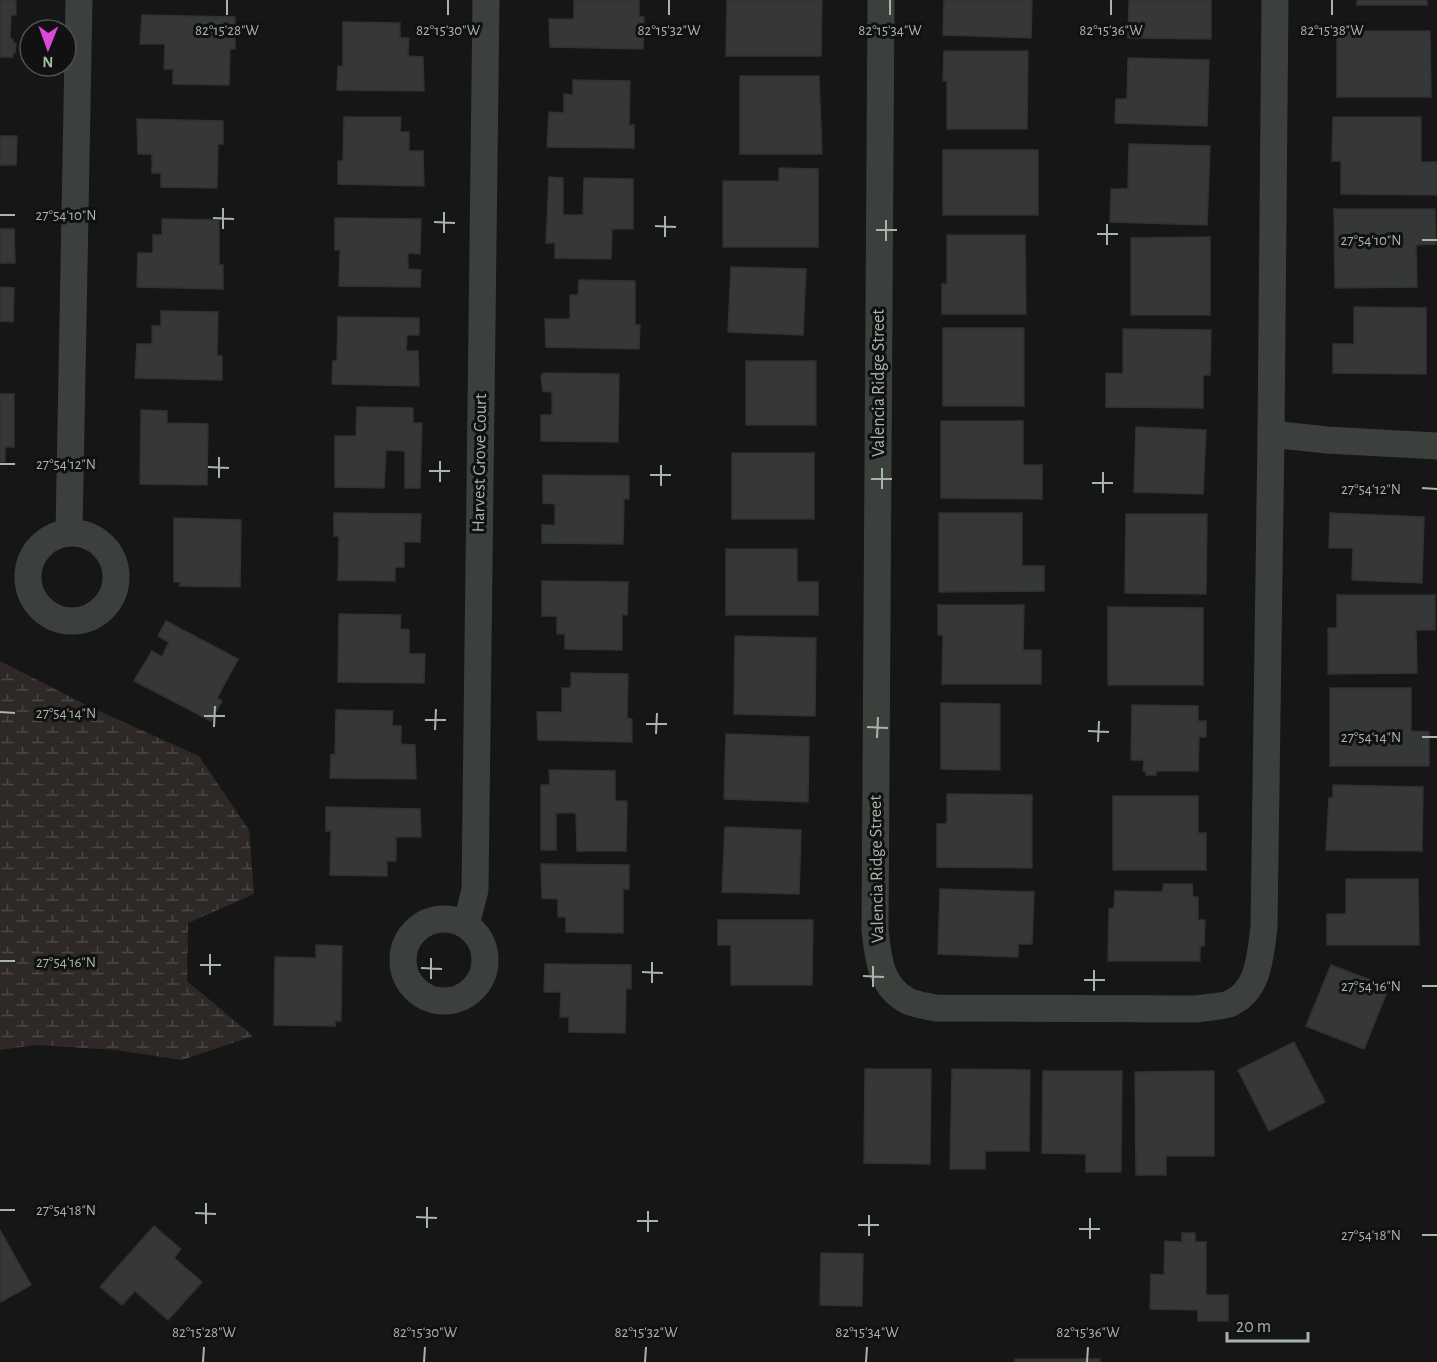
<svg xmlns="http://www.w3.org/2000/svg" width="1437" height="1362" font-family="'Alegreya Sans',sans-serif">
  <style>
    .wetland { fill: url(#wetland-marsh) }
    .building { fill: #353836; stroke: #2f3230; stroke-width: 1.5 }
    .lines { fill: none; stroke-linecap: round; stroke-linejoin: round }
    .minor { stroke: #3b403c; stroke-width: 27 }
    .ticks { fill: none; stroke: #a8b5a9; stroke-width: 2 }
    .labels { text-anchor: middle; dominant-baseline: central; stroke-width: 6; stroke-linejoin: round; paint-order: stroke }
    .street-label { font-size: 18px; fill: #a8b5a9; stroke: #101110 }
    .ticks-label { font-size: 15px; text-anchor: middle; fill: #a8b5a9; stroke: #101110; stroke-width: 6; stroke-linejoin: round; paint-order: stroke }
  </style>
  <defs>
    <pattern id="wetland-marsh" width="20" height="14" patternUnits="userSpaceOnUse" patternTransform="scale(1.5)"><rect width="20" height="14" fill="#2e2926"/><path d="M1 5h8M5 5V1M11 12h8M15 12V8" fill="none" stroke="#494643"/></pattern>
  </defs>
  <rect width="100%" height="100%" fill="#151615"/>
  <!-- wetland -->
  <path class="wetland" d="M0,661L88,706L199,756L249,830L254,894L188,923L187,981L253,1036L182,1060L116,1050L35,1045L0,1050Z"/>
  <!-- building -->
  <g class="building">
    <path d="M0,0H16V15H11L10,39H13V43H16L15,53H13V57H0Z"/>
    <path d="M574,0H639V16L644,17L643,49L550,47L549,19H574Z"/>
    <path d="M727,0H822L821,56H726Z"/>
    <path d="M944,0H1032L1031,38L943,35Z"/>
    <path d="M1129,0H1211V39L1128,38Z"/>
    <rect x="1357" y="0" width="70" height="5"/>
    <path d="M142,15L235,17V49H230L229,85L173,84V69H164L165,44H140Z"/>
    <path d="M343,22L400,23V38H409L408,56L423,57L424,91L337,90L338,66H343Z"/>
    <path d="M1337,31H1430L1431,97H1337Z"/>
    <path d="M944,51H1028L1027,129H947V81H943Z"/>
    <path d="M1128,58L1209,60L1207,126L1115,123L1116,99H1127Z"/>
    <path d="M740,76H819L822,154H740Z"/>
    <path d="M573,80L630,81L629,125H634V148L547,147L549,112L564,113V94L573,95Z"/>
    <path d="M344,117H401L400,132H409V151H423L424,186L338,184V161H343Z"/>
    <path d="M1333,117H1421V162H1437V195L1341,194V161H1332Z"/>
    <path d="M137,119L223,121V144H218L217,188L161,187V173H152V154H138Z"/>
    <path d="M0,136H17L16,165H0Z"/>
    <path d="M1129,144L1210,146L1207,225L1110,222L1111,189H1128Z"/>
    <rect x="943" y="150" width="95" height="65"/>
    <path d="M779,168L818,169V247H723V181H779Z"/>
    <path d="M549,177L563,178V215H583L584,178L633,179V229H612L611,259L555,258V243H546Z"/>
    <path d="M1334,209H1435L1436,244L1416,245L1417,287L1335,288Z"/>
    <path d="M335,218L421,219L420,254L408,253V269L421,270L420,287L339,286L340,250H335Z"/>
    <path d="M162,219L219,220V265H223V289L137,287L138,253H153V235H162Z"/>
    <path d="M0,229H14L15,263H0Z"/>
    <path d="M947,235H1025L1026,314H942V284H947Z"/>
    <path d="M1210,237V315H1131V238Z"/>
    <path d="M731,267L806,269L803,335L728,332Z"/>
    <path d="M579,280L635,281V325H640L639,349L546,347L545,319H570V295H578Z"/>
    <path d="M0,287L14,288L13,322L0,321Z"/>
    <path d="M1354,307L1426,308V374L1333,373V344H1354Z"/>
    <path d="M161,311L218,312L217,356H222V380L135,378L137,344H152V326H161Z"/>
    <path d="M338,317L419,318V335H407L406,351H418L419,386L332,384L333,361H337Z"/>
    <rect x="943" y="328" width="81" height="78"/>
    <path d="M1123,329L1211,330L1210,375H1203V408L1106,407V373L1123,374Z"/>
    <rect x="746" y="361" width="70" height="64"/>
    <path d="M543,373L619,374L618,442L541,441V415H552V392L543,391L541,377Z"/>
    <path d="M0,394H14V447H5V462H0Z"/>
    <path d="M357,407L413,408V423H422L420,488H405V451L386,450L384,488L335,487V436H356Z"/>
    <path d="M141,410L167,411V423L208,424L207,485L140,484Z"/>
    <path d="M941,421H1023V465H1042V499L941,498Z"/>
    <path d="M1136,427L1206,430L1203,494L1134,492Z"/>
    <rect x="732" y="453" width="82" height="66"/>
    <path d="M543,475L629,476V499H624L623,544L542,543V525H555V504L543,503Z"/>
    <path d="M334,513L421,514L420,542H404V567H395V581L338,580L339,536H334Z"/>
    <path d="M939,513H1022V566H1044V591L939,592Z"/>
    <path d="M1330,513L1424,517L1422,583L1352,580L1353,548H1329Z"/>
    <path d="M1126,514H1207L1206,594L1125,593Z"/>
    <path d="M174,518L241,520L240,587L180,586V582H174Z"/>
    <path d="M726,549H797V582H818V615H726Z"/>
    <path d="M542,581L628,582L627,615L622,614V650L565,649V634H557V616H542Z"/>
    <path d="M1337,595H1435V630H1416L1417,673L1328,674V628H1337Z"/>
    <path d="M938,605H1024L1023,650H1041V684H942L943,635H938Z"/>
    <path d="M1108,607L1203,608V685H1108Z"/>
    <path d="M339,614L401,615L400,629L409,630V654H425L424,683L338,682Z"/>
    <path d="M166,621L238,659L217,698L222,701L211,721L134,681L152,651L162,657L169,642L158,636Z"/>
    <path d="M735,636L816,638L815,716L734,714Z"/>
    <path d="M571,673L628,674L627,718L632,719V742L538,740L537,712H562V688H571Z"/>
    <path d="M1330,688H1411V731L1429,732V766H1330Z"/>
    <path d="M941,703L1000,704V770L941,769Z"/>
    <path d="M1132,705L1198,706V721H1206V737H1199L1198,771H1156V775H1146V771H1143L1144,760H1131Z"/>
    <path d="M336,710L393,711L392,726H401V744L415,745L416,779L330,778L331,754L335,755Z"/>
    <path d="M726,734L809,737L808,802L724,799Z"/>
    <path d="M549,770L615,771V801H627L626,851H577L576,813H556V850H541V785H550Z"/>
    <path d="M1333,785L1423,787L1422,851L1326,850L1329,798H1333Z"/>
    <path d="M947,794L1032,795V868L937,867V824H947Z"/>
    <path d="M1113,796H1198V833H1206V870H1113Z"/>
    <path d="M326,807L420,809L421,837H396V861H387V876L330,875L331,831H326Z"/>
    <path d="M725,827L801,830L799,894L722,892Z"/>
    <path d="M541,864L629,865V889H623V933L566,932V917H558V899L542,898Z"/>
    <path d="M1346,879H1418L1419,945H1327V914H1346Z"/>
    <path d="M1164,884H1192L1193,897H1198V920H1205L1204,946H1200V961H1108L1109,909L1114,908L1115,891L1162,892Z"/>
    <path d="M940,889L1034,892L1032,944H1018V957L938,954Z"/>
    <path d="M718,920H813L812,985H731V945H718Z"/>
    <path d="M316,945L342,946L341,1021H335V1026L274,1025L275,957L316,958Z"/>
    <path d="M545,964L631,965V989L626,988L625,1033L569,1032V1017H560L561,992H544Z"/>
    <path d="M1331,965L1389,987L1364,1049L1306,1026Z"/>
    <path d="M1294,1042L1325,1102L1269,1131L1238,1070Z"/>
    <path d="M865,1069H931L930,1164L864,1163Z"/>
    <path d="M952,1069L1030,1070L1029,1151H985V1169H950Z"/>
    <path d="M1043,1071H1122L1121,1172H1086V1154L1042,1153Z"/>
    <path d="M1214,1071V1156H1166V1175H1136L1135,1072Z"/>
    <path d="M154,1226L181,1249L174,1258L202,1282L168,1320L135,1291L122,1305L100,1287Z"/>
    <path d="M0,1230L31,1285L1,1302L0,1300Z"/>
    <path d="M1182,1233H1195V1242H1206V1295H1228V1321H1198V1310L1150,1309L1151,1274L1164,1275L1165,1241L1182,1242Z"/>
    <path d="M821,1253L863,1254L862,1306L820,1305Z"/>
    <rect x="1015" y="1359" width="85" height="3"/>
  </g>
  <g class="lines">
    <!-- minor -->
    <g class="minor">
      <path d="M881,0L875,930C878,957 880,987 908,1001C916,1005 927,1006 936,1008L1197,1009C1207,1007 1220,1007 1229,1004C1260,991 1260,955 1264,927L1271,434L1275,0"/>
      <path d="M1271,434L1327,440L1437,446"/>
      <circle cx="72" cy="577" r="44"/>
      <path d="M69,533L79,0"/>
      <circle cx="444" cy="960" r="41"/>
      <path d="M466,925L475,890L486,0"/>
    </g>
  </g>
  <!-- ticks -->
  <path class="ticks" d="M227,15V0M448,15V0M669,15V0M890,15V0M1111,15V0M1332,15V0M0,215H15M213,218L234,219M434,222L455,223M655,226L676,227M223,229V208M876,230H897M444,233V212M1097,234H1118M665,237V216M1422,240H1437M886,241V220M1107,245V224M0,464H15M208,467L229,468M429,471H450M650,475H671M219,478V457M871,479H892M440,482V461M1092,483H1113M661,486V465M1422,488L1437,489M882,489V468M1103,493V472M0,712L15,713M204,716H225M425,720H446M646,724H667M214,727L215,706M867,727L888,728M435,730L436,709M1088,731L1109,732M656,734L657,713M1422,737H1437M877,738L878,717M1098,742L1099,721M0,961H15M200,965H221M421,968L442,969M642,972L663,973M210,975V954M863,976L884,977M431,979V958M1084,980H1105M652,983V962M1422,986H1437M873,987V966M1094,991V970M0,1210H15M195,1213L216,1214M416,1217L437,1218M637,1221H658M206,1224V1203M858,1225H879M427,1228V1207M1079,1229H1100M648,1232V1211M1422,1235H1437M869,1236V1215M1090,1239V1218M203,1362L204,1347M424,1362L425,1347M645,1362L646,1347M866,1362L867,1347M1087,1362L1088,1347"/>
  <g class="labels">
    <!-- street labels -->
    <g class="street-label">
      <text transform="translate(879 383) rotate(-90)">Valencia Ridge Street</text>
      <text transform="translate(480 463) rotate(-89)">Harvest Grove Court</text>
      <text transform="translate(877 869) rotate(-91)">Valencia Ridge Street</text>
    </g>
  </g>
  <g class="ticks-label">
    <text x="227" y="35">82°15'28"W</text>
    <text x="448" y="35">82°15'30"W</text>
    <text x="669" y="35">82°15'32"W</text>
    <text x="890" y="35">82°15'34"W</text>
    <text x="1111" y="35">82°15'36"W</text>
    <text x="1332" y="35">82°15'38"W</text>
    <text x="66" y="220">27°54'10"N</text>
    <text x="1371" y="245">27°54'10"N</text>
    <text x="66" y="469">27°54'12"N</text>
    <text x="1371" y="494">27°54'12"N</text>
    <text x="66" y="718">27°54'14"N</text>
    <text x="1371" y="742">27°54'14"N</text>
    <text x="66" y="967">27°54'16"N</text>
    <text x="1371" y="991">27°54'16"N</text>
    <text x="66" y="1215">27°54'18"N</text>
    <text x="1371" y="1240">27°54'18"N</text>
    <text x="204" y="1337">82°15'28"W</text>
    <text x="425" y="1337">82°15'30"W</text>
    <text x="646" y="1337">82°15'32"W</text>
    <text x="867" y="1337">82°15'34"W</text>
    <text x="1088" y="1337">82°15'36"W</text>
  </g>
  <!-- north arrow -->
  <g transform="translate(48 48) rotate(181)"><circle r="28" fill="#101110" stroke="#4d534d" stroke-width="1.5"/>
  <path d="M0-4.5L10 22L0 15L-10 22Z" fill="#dc48d9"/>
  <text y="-9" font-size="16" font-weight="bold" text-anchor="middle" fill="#a8b5a9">N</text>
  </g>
  <!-- scale -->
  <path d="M1227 1332v9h81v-9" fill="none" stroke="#a8b5a9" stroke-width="3"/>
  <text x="1236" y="1332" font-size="18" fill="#a8b5a9" stroke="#101110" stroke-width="4.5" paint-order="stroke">20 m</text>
</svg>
